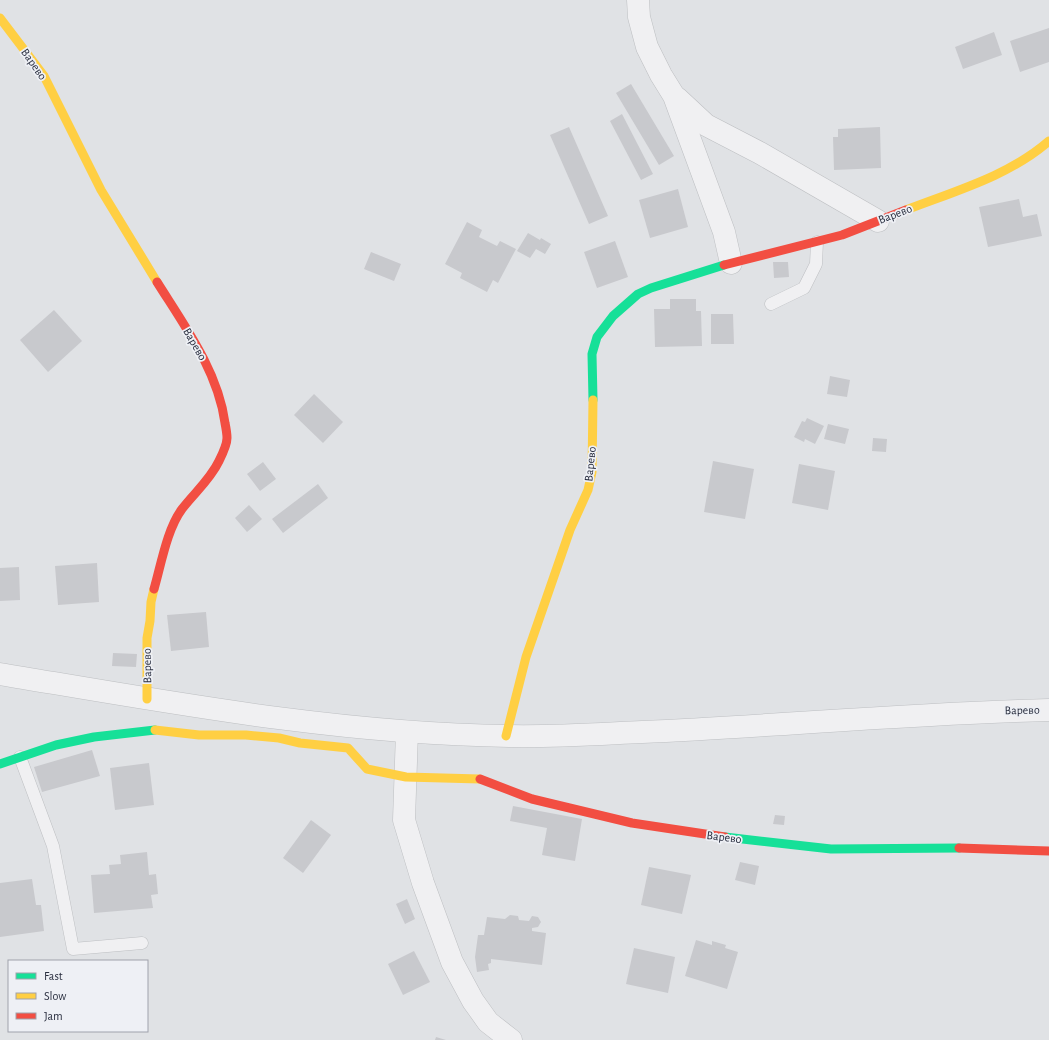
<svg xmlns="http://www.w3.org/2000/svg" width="1049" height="1040" font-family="'Alegreya Sans',sans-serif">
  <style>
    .building { fill: #c8c9cd }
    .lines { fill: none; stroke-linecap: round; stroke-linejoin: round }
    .lane-casing { stroke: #bdbfc2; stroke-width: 13 }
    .street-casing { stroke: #bdbfc2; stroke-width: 23 }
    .lane { stroke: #f0f0f2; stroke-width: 12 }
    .street { stroke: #f0f0f2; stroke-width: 22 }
    .fast { stroke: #16e098; stroke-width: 9 }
    .slow { stroke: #ffcf43; stroke-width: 9 }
    .jam { stroke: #f24e42; stroke-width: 9 }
    .labels { text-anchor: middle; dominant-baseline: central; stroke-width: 3.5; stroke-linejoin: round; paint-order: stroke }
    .street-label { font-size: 12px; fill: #282d3e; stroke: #eef0f5 }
  </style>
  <rect width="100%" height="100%" fill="#e0e2e5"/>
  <!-- building -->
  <g class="building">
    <path d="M1049,28V62L1020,72L1010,41Z"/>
    <path d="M994,32L1002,55L963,69L955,47Z"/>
    <path d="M631,84L674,156L659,165L616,93Z"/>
    <path d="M622,114L653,174L641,180L610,121Z"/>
    <path d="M569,127L608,216L589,224L550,135Z"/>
    <path d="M880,127L881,168L834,170L833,137H838V129Z"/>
    <path d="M678,189L688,227L650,238L639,200Z"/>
    <path d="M1019,199L1023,217L1037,214L1042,236L988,247L979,207Z"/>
    <path d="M467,222L482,230L479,237L497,246L500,241L516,249L498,283L493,280L487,292L460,278L462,273L445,264Z"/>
    <path d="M528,233L540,240L541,238L551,244L545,254L536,249L530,258L517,251Z"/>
    <path d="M615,241L628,277L597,288L584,252Z"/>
    <path d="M371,252L401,264L394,281L364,269Z"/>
    <path d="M773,262H788L789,277L774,278Z"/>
    <path d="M670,299H696V311H701L702,346L655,347L654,309H670Z"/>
    <path d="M54,310L82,341L48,372L20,340Z"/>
    <path d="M711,314H733L734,344H711Z"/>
    <path d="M830,376L850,380L847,397L827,394Z"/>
    <path d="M314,394L343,422L323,443L294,415Z"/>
    <path d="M807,418L824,426L815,444L805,439L804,442L794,437L802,421L805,422Z"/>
    <path d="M828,424L849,429L845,444L824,439Z"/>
    <path d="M873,438L887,439L886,452L872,451Z"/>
    <path d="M713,461L754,469L745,519L704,512Z"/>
    <path d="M263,462L276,479L260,491L247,474Z"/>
    <path d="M799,464L835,471L828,510L792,503Z"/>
    <path d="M318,484L328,498L283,533L272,519Z"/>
    <path d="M249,505L262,519L247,532L235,518Z"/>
    <path d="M97,563L99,602L58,605L55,566Z"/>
    <path d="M19,567L20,600L0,601V568Z"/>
    <path d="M206,612L209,647L171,651L167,615Z"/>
    <path d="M113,653L137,654L136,667L112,666Z"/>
    <path d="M92,750L100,776L42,792L34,767Z"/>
    <path d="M149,763L154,805L115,810L110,768Z"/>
    <path d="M513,806L582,819L575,861L542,855L547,828L510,821Z"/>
    <path d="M775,815L785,816L784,825L773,824Z"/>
    <path d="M311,820L331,835L303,873L283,858Z"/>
    <path d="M147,852L149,875L156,874L158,894L151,895L153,908L94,913L91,875L110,874L109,865L121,864L120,855Z"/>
    <path d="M740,862L759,866L755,885L735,880Z"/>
    <path d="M649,867L691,875L682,914L641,905Z"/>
    <path d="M32,879L36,905H41L44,931L0,937V883Z"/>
    <path d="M407,899L415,919L405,924L396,904Z"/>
    <path d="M510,915L518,916L519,920L529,921L532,916L538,917L541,922L538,927L532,928V931L546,933L542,965L491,959V963L488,964L489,970L477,972L475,957L478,935H484L487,917L505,919Z"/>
    <path d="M696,940L712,945V941L726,945L725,948L738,952L727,989L685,976Z"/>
    <path d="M634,948L675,957L668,993L626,984Z"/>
    <path d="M414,951L430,982L403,995L388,964Z"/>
    <path d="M436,1037L446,1040H435Z"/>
  </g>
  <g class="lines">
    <!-- lane casing -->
    <g class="lane-casing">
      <g id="lane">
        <path d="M771,304L804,288L816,264L817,242"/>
        <path d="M20,757L53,846L73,949L142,943"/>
      </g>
    </g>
    <!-- street casing -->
    <g class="street-casing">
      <g id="street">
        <path d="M638,0L639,17L647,47L661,75L674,96L724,232L731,263"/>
        <path d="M677,98L706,125L760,153L878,221"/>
        <path d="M0,674C168,702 338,734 509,736C554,737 598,734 642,732C778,726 913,713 1049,710"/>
        <path d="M407,732L404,820L423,883L452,962L473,1001L488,1022L511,1040"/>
      </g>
    </g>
    <!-- lane -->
    <use href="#lane" class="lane"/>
    <!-- street -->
    <use href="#street" class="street"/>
    <!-- fast -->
    <g class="fast">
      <path d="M593,400L592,354L597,337L613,316L638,294L651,288L724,265"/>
      <path d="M0,764L56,745L94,737L155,730"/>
      <path d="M725,837L831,849L959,848"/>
    </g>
    <!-- slow -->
    <g class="slow">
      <path d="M0,18L44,76L101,190L157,282"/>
      <path d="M906,210C955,191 1009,176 1049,141"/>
      <path d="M147,699V638L150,621L151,602L154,589"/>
      <path d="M155,730L199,735H246L279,738L300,743L348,748L367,769L406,777L480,779"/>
      <path d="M506,736L526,657L570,530L588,490L592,472L593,400"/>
    </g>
    <!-- jam -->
    <g class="jam">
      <path d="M724,265L842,235L906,210"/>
      <path d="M154,589C161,565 167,529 182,509C194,493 210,480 219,461C222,455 227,445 227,438C227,433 226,428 225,423C218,371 184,325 157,282"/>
      <path d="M480,779L532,799L632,823L725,837"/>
      <path d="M959,848L1049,851"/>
    </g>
  </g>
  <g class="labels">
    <!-- street labels -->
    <g class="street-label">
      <text transform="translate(34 64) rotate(55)">Варево</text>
      <text transform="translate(895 214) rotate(-21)">Варево</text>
      <text transform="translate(195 344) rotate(60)">Варево</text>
      <text transform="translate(590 464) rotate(-84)">Варево</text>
      <text transform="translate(147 666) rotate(-91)">Варево</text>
      <text transform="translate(1022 710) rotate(-1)">Варево</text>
      <text transform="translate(724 837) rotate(7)">Варево</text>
    </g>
  </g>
  <!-- legend -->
  <rect x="8" y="960" width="140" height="72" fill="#eef0f5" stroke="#9fa2ac"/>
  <rect x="16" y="973" width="20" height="6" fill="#16e098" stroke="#9fa2ac"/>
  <text x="44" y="980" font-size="12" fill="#282d3e">Fast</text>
  <rect x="16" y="993" width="20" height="6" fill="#ffcf43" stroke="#9fa2ac"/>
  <text x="44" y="1000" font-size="12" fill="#282d3e">Slow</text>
  <rect x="16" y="1013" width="20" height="6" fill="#f24e42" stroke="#9fa2ac"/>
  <text x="44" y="1020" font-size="12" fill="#282d3e">Jam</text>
</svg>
